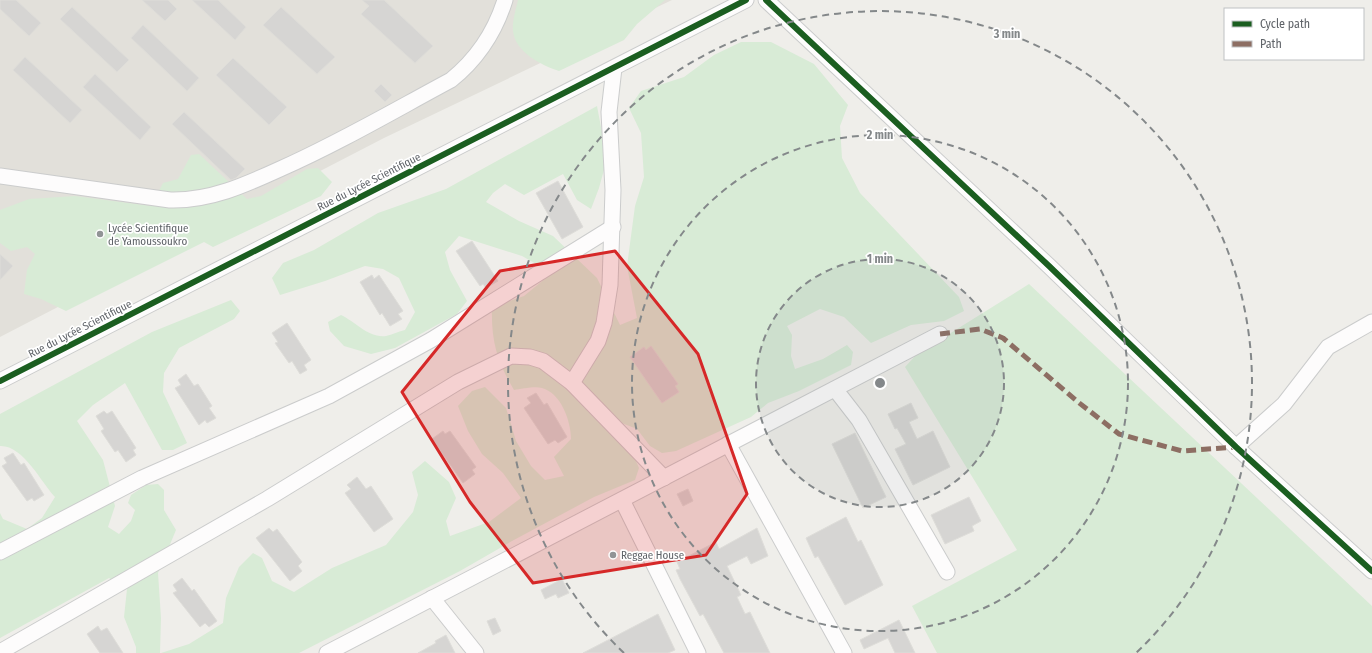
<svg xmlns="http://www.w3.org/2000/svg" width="1372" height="653" font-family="'Fira Sans Condensed',sans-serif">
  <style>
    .education { fill: #e2e0da }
    .green { fill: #d8ebd6 }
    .building { fill: #d6d5d3; stroke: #deddd9 }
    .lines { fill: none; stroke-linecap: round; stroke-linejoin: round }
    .minor-casing { stroke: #cbcccc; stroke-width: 17 }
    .minor { stroke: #fdfcfc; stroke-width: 15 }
    .quiet { stroke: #8d6e63; stroke-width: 5; stroke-dasharray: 10 5; stroke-linecap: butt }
    .cycleway-casing { stroke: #fff; stroke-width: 8 }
    .cycleway { stroke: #1b5e20; stroke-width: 6 }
    .marked { fill: #d62828; fill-opacity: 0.2; stroke: #d62828; stroke-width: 3; stroke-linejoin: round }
    .ring { fill: none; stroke: #84888a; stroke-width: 2; stroke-dasharray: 7 5 }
    .poi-dot { fill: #919496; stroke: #fff; stroke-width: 1.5 }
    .labels { text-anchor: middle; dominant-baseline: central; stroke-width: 3.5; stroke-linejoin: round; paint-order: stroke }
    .street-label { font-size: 11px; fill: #5f6368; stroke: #fff }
    .poi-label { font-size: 11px; fill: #5f6368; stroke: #fff; text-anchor: start }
    .centre { fill: #84888a; stroke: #fff; stroke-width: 2 }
    .ring-label { font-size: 12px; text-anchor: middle; font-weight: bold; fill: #84888a; stroke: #fff; stroke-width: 3.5; stroke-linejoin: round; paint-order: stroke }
  </style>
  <rect width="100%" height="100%" fill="#efeeea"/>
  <!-- education -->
  <path class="education" d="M0,0H672L384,138L0,337Z"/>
  <!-- green -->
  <g class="green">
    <path d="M518,0H665L637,24L624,40L559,71C541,65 515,52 513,31C512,21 516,9 518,0Z"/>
    <path d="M741,42H771L814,64L848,105L840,126L842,158L860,193L959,297L964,311L944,321L911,325L871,343L844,317L820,309L787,326L792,335L791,356L795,369L823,359L847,345L853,352L851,365L799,391L768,403L751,417L676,451L662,453L650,446L637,429L619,422L639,468L635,480L594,497L512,541L460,571L299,653H161L189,644L223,623L226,598L239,567L253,553L262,558L272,581L294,592L332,568L386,545L413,512L418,495L412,472L425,461L449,482L456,498L446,521L450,536L489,522L521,498L503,473L482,454L468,431L458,406L472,391L485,387L506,408L516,441L531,466L545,480L564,476L554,457L571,439C571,421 561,393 542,388C535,386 521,389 514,390C497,361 491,341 492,307L524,296L552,273L522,256L459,236L445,252L450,270L467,301L457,314L395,348L371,354L344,346L330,331L328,322L341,315C356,322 368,338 386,336C392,335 399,331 405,330L415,312L399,278L383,269L365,266L325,281L280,295L272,278L283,263L314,250L378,213L446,189L597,106L607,159L599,188L591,209L577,200L563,174L524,195L505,184L493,193L486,202L519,221L553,236L597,278L620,325L637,318L627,266L635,206L644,177L641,133L629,108L641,91L684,77L714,55Z"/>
    <path d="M199,154L247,199L261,196L307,169L318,168L332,182L321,196L213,247L204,242L66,311L41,299L24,294L27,270L35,254L27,247L11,251L0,243V210L29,199L75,196L151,206L163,183L178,179L191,155Z"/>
    <path d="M1029,284L1372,606V653H937L912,606L1017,550L905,367L917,354Z"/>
    <path d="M231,300L240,311L234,319L179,348L164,373L163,392L187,443L173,450H162L125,383L93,405L77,421L103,460L115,506L108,527L119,534L131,521L135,510L128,503L131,495L146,485L158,484L164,490V510L176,530L158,573L161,618L160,653H136V647L124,617L127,589L109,578L0,638V513L3,519L27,529L42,518L55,497C41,482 23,445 0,446V414L152,332Z"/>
  </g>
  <!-- building -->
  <g class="building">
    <path d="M0,0H16L41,23L29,36L0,9Z"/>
    <path d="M142,0H168L177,9L165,21Z"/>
    <path d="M192,0H218L246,27L235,40Z"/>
    <path d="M362,0H384L433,46L415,63L361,14L369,6Z"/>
    <path d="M72,7L129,60L117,72L60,19Z"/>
    <path d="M281,7L335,57L317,74L263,25Z"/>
    <path d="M143,25L199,78L187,91L131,38Z"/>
    <path d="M25,57L82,110L70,123L13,70Z"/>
    <path d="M233,58L287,107L269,125L216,75Z"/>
    <path d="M95,74L151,127L140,140L83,87Z"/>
    <path d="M381,84L392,95L385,102L374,91Z"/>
    <path d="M184,112L245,169L236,178L231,180L172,124Z"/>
    <path d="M558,181L583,227L562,239L536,193Z"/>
    <path d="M472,241L498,281L486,288L483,284L480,286L456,251Z"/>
    <path d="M0,254L13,266L0,280Z"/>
    <path d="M372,275L374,279L379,275L403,311L398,314L402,319L390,326L382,313L380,315L360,282Z"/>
    <path d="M287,323L311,360L304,365L307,370L300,374L292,361L289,363L275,343L278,342L272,333Z"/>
    <path d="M651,346L678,384L675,386L679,392L662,403L630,357L644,347L646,350Z"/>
    <path d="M186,374L194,386L198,384L212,406L209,408L216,418L207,423L205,420L199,425L175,388L181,385L178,380Z"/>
    <path d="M536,393L544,405L547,403L567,437L558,443L555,440L548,444L524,408L531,403L527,398Z"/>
    <path d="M911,403L918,418L909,422L917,439L933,431L950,467L913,485L895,449L906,444L897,428L895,429L888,414Z"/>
    <path d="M104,411L107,414L112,411L136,448L133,450L136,455L126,462L118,450L115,452L101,431L104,429L96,416Z"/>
    <path d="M443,431L445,434L450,431L476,467L472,470L475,474L463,483L432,439Z"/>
    <path d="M855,433L886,497L863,508L832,444Z"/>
    <path d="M13,453L21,465L24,463L44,495L34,501L32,498L27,501L2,466L7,463L4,458Z"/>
    <path d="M357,477L366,489L371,486L393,519L374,532L345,493L351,489L347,485Z"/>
    <path d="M688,489L693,501L683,506L677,494Z"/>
    <path d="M969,497L981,521L972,526L974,531L945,544L931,515Z"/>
    <path d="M846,517L858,542L861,540L883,585L845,605L818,556L815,558L806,538Z"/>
    <path d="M269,528L273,532L277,529L302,562L298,566L302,571L290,581L256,538Z"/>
    <path d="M757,528L768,556L751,564L747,556L727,566L741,595L737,597L745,614L750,612L770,653H724L703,614L700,616L680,579L676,570L680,569L677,562L716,542L719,549Z"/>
    <path d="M182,578L192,591L194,589L217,621L209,627L205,623L200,627L173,593L177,591L173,585Z"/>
    <path d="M562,579L569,593L558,598L556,594L545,599L541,590Z"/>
    <path d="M658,614L675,650L668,653H583Z"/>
    <path d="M495,618L501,631L493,635L487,621Z"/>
    <path d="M899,620L915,653H895L888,638L864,649L860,640Z"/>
    <path d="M98,626L101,631L107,628L123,653H100L87,634Z"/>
    <path d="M446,635L455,653H418L436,643L435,641Z"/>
  </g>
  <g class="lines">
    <!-- minor casing -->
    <g class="minor-casing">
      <g id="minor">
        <path d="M766,0L1049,266L1236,447L1372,571"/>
        <path d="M0,176L170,200C210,201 245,185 280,169C339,143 395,110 451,80C477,59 495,32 505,0"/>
        <path d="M0,381L746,0"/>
        <path d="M572,383L598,341L604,323L610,285L613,190L609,112L614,68"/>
        <path d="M835,389L859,420L947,572"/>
        <path d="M728,444L844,653"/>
        <path d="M1236,447L1284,404L1328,347L1372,322"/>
        <path d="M622,500L698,653"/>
        <path d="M0,552L142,478L329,396L431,340L613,227"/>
        <path d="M432,598L476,653"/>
        <path d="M0,652L267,499L458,382L511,356L530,357L543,361L572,383L664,478"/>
        <path d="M327,653L940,334"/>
      </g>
    </g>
    <!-- minor -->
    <use href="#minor" class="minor"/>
    <!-- quiet -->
    <path class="quiet" d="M940,334L980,329L1003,338L1078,402L1119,434L1182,451L1236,447"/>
    <!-- cycleway casing -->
    <g class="cycleway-casing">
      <g id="cycleway">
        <path d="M766,0L1049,266L1236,447L1372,571"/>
        <path d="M0,381L746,0"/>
      </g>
    </g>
    <!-- cycleway -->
    <use href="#cycleway" class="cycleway"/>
  </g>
  <!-- marked area -->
  <path class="marked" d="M615,251L698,354L747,494L706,555L533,583L470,502L402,392L500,271Z"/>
  <!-- distance rings -->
  <circle cx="880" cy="383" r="124" fill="#84888a" fill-opacity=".12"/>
  <g class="ring">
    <circle cx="880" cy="383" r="124"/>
    <circle cx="880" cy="383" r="248"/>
    <path d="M624 653A372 372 0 1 1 1136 653"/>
  </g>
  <!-- markers -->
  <g class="poi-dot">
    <circle cx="100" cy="234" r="4"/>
    <circle cx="613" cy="555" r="4"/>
  </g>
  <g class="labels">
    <!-- street labels -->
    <g class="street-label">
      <text transform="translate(369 182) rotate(-27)">Rue du Lycée Scientifique</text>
      <text transform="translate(80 329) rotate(-27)">Rue du Lycée Scientifique</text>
    </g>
    <!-- poi labels -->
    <g class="poi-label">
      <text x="108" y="228">Lycée Scientifique<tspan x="108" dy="13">de Yamoussoukro</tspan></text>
      <text x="621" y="555">Reggae House</text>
    </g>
  </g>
  <circle cx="880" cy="383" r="6" class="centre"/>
  <g class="ring-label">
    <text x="1007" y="38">3 min</text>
    <text x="880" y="139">2 min</text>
    <text x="880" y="263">1 min</text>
  </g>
  <!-- legend -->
  <rect x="1224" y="8" width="140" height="52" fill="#ffffff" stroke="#bfc1c3"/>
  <rect x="1232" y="21" width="20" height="6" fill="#1b5e20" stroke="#bfc1c3"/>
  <text x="1260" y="28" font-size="12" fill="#5f6368">Cycle path</text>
  <rect x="1232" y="41" width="20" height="6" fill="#8d6e63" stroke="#bfc1c3"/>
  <text x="1260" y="48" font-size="12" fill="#5f6368">Path</text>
</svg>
